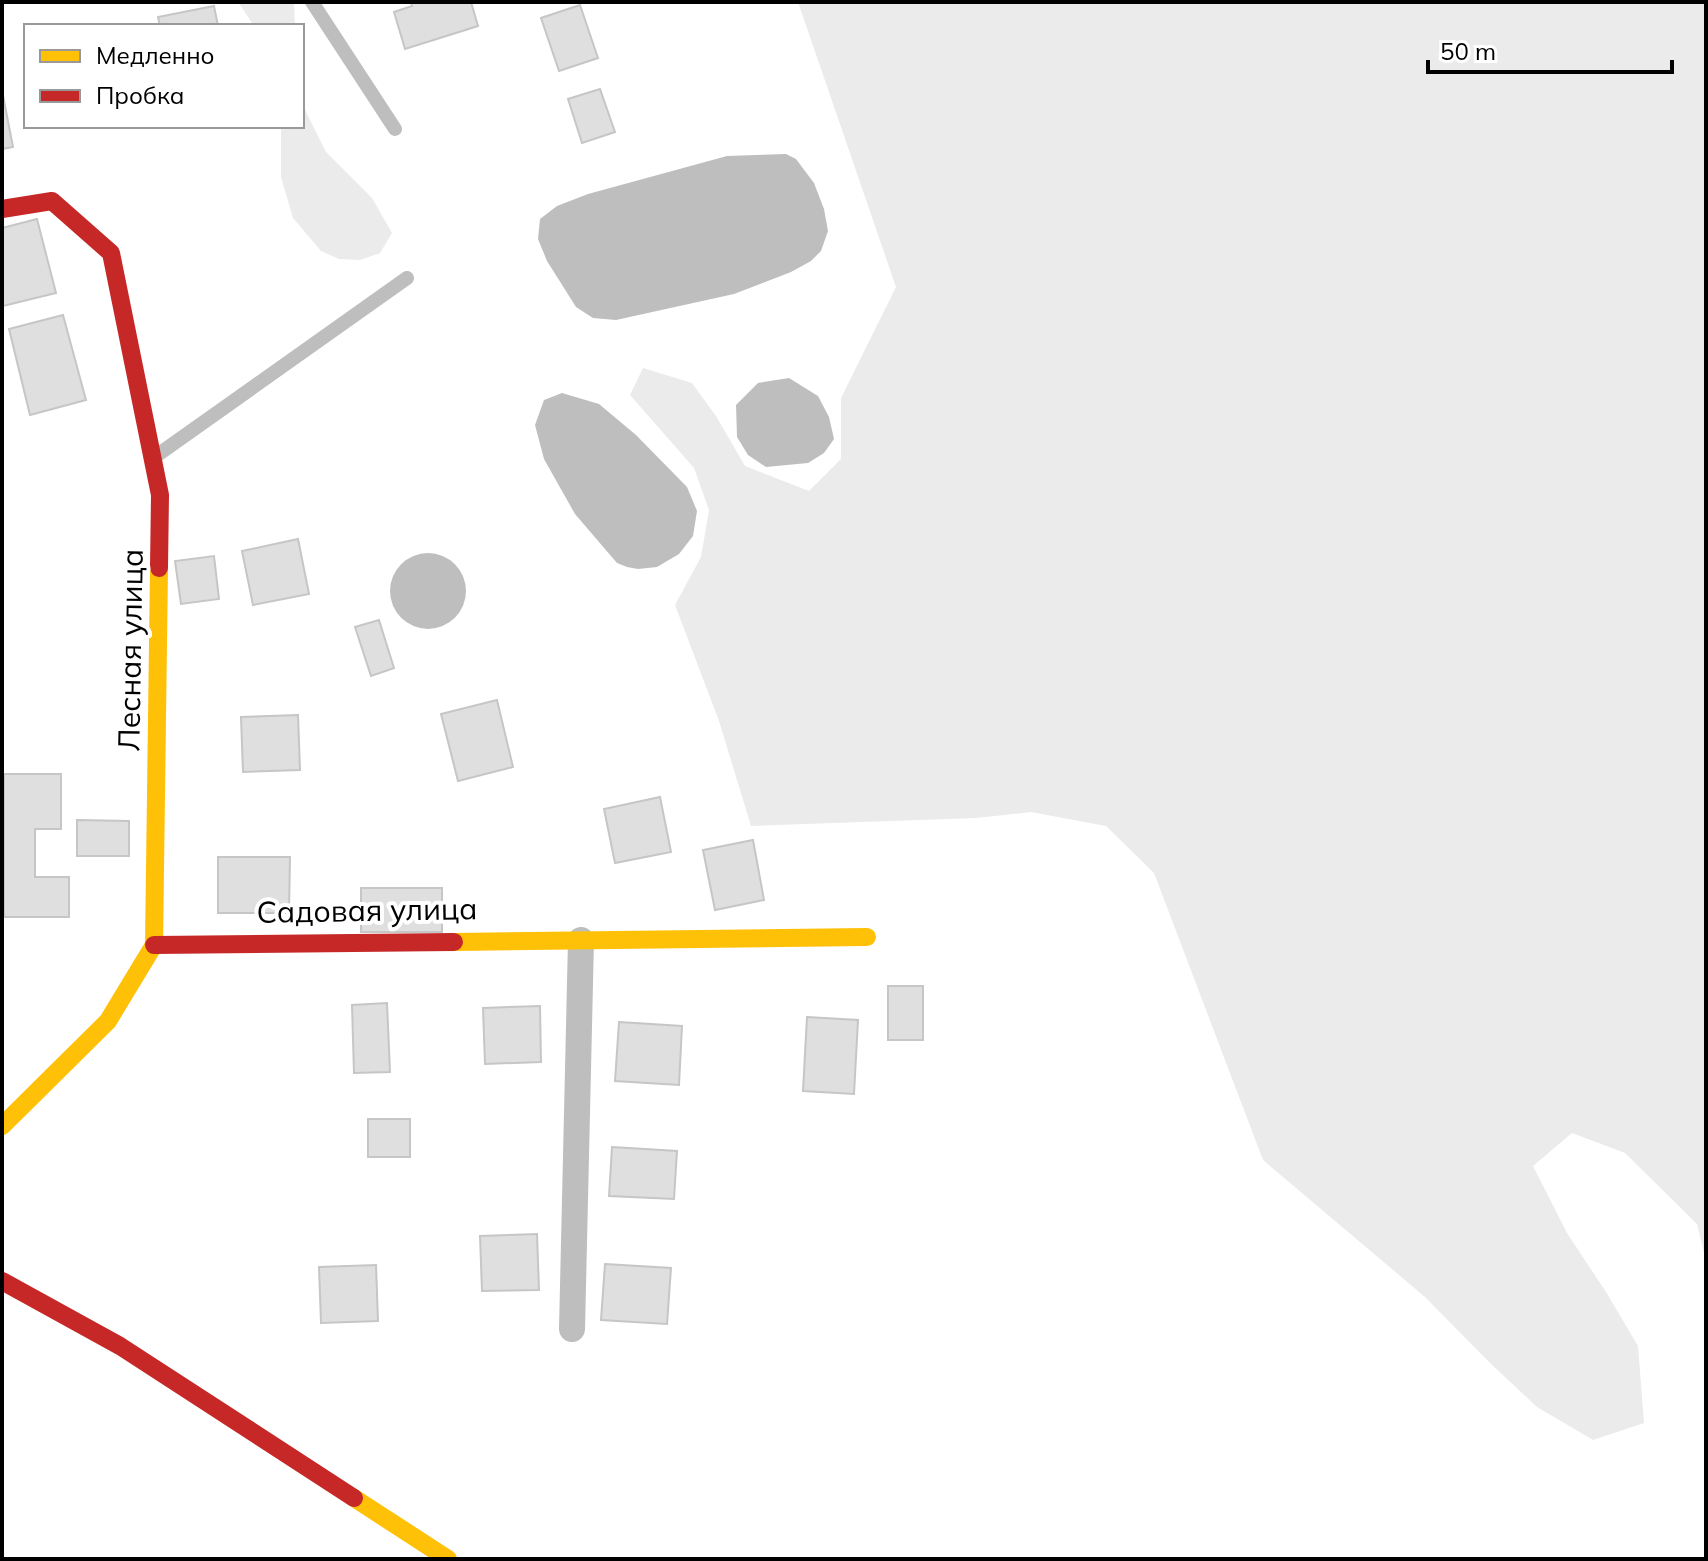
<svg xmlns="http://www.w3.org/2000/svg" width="1708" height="1561" font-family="Mulish,sans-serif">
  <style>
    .green { fill: #ebebeb }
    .water { fill: #bebebe }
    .building { fill: #dfdfdf; stroke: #c6c6c6; stroke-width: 2 }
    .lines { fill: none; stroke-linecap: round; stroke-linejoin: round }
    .lane { stroke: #bebebe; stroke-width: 14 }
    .street { stroke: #bebebe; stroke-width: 26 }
    .slow { stroke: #ffc107; stroke-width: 18 }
    .jam { stroke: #c62828; stroke-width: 18 }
    .labels { text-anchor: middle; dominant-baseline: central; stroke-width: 8; stroke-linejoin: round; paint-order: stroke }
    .street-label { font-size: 30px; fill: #000; stroke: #fff }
  </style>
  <rect width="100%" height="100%" fill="#fff"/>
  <!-- green -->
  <g class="green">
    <path d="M238,2H294L295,26H254Z"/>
    <path d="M798,2H1706V1261L1697,1224L1625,1153L1572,1133L1533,1166L1567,1233L1606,1292L1638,1346L1644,1423L1593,1440L1537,1407L1489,1362L1425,1297L1263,1160L1154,873L1106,826L1031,812L976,818L751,826L719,721L675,605L701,557L709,510L694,468L630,395L643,368L692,383L716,416L745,466L809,491L841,459V398L896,287Z"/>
    <path d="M302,97L306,112L326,152L372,198L392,233L380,253L360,260L339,259L321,251L293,218L281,177V126H302Z"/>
  </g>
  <!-- water -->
  <g class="water">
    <path d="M786,154L796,159L814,183L824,209L828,231L821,251L811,261L791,272L734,294L616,320L593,318L576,307L547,261L538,239L540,219L557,206L588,194L727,156Z"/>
    <path d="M789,378L818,396L829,417L834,439L824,453L808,463L766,467L748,455L737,437L736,405L758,383Z"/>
    <path d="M562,393L599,404L636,435L687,487L697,511L693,536L679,554L657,567L638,569L627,567L617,563L575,514L544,459L535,425L544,400Z"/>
    <circle cx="428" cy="591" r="38"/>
  </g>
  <!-- building -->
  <g class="building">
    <path d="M411,2H471L478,26L405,49L394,12L412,6Z"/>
    <path d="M580,5L598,58L559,71L541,18Z"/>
    <path d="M214,6L218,26H160L158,17Z"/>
    <path d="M600,89L615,132L582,143L568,99Z"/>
    <path d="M2,90L13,147L2,149Z"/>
    <path d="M37,219L56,293L3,306L2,228Z"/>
    <path d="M63,315L86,400L30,415L9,329Z"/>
    <path d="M298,539L309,594L253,605L242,551Z"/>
    <path d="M214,556L219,599L181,604L175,561Z"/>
    <path d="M379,620L394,668L371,676L355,627Z"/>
    <path d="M497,700L513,767L458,781L441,714Z"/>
    <path d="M298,715L300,770L243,772L241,717Z"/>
    <path d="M4,774H61V829H35V877H69V917H4Z"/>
    <path d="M660,797L671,852L615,863L604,809Z"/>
    <path d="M77,820L129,821V856H77Z"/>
    <path d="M753,840L764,900L715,910L703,850Z"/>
    <path d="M218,857H290L289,913H218Z"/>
    <rect x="361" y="888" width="81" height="44"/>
    <rect x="888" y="986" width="35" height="54"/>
    <path d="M387,1003L390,1072L354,1073L352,1005Z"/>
    <path d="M540,1006L541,1062L485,1064L483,1008Z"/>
    <path d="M807,1017L858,1020L854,1094L803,1091Z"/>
    <path d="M619,1022L682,1026L679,1085L615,1081Z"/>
    <rect x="368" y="1119" width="42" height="38"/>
    <path d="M612,1147L677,1151L674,1199L609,1196Z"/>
    <path d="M537,1234L539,1290L482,1291L480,1236Z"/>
    <path d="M605,1264L671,1268L667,1324L601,1320Z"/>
    <path d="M376,1265L378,1321L321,1323L319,1267Z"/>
  </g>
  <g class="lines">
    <!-- lane -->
    <g class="lane">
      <path d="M312,2L395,129"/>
      <path d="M156,456L407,278"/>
    </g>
    <!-- street -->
    <path class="street" d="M572,1329L581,940"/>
    <!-- slow -->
    <g class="slow">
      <path d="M454,942L867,937"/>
      <path d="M2,1126L108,1021L154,945L159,568"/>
      <path d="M354,1498L448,1559"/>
    </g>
    <!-- jam -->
    <g class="jam">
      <path d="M2,209L52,201L111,253L160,495L159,568"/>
      <path d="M154,945L454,942"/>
      <path d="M2,1281L120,1346L354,1498"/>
    </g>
  </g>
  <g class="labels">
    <!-- street labels -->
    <g class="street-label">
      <text transform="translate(130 650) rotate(-89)">Лесная улица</text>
      <text transform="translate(367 910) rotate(-1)">Садовая улица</text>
    </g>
  </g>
  <!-- border -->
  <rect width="1708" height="1561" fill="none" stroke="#000000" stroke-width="8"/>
  <!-- legend -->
  <rect x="24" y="24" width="280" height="104" fill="#ffffff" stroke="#999999" stroke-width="2"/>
  <rect x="40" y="50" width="40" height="12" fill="#ffc107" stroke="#999999" stroke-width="2"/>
  <text x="96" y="64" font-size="24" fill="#000000">Медленно</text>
  <rect x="40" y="90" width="40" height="12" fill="#c62828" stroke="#999999" stroke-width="2"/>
  <text x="96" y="104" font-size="24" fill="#000000">Пробка</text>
  <!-- scale -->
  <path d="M1428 60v12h244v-12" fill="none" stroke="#000000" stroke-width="4"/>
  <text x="1440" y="60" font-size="24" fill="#000000" stroke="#ffffff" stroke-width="6" paint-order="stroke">50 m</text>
</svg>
